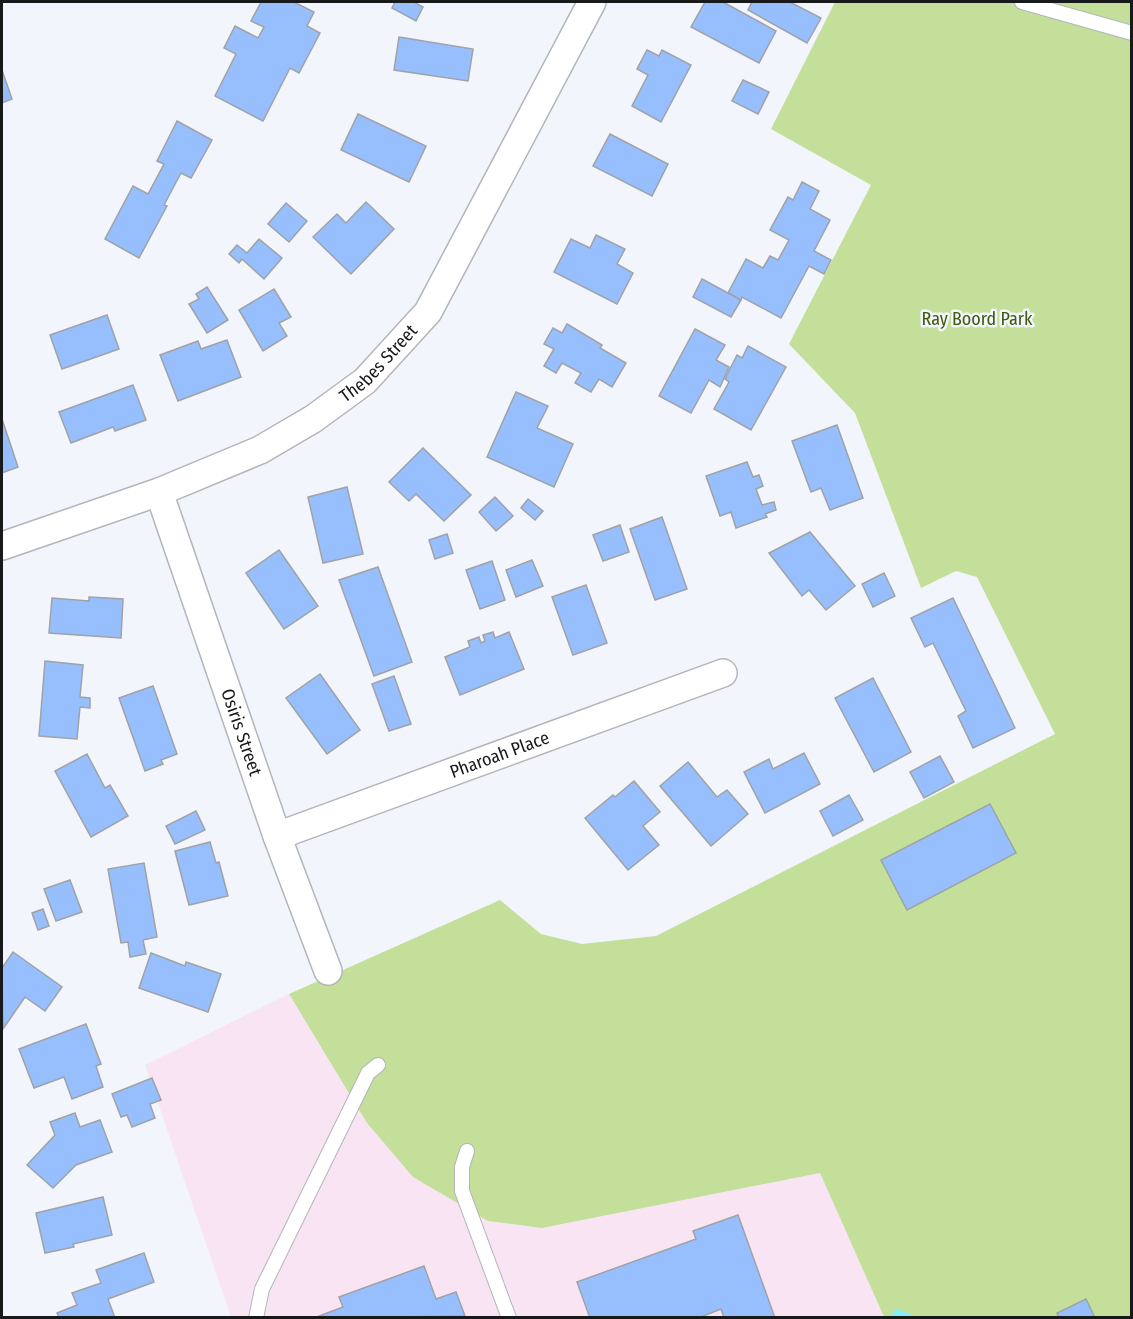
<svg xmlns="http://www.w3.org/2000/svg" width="1133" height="1319" font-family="'Fira Sans Condensed',sans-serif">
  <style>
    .commercial { fill: #f9e4f3 }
    .green { fill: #c3df99 }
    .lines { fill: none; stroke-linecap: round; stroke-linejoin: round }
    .stream { stroke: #84eefb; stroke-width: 9 }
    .building { fill: #97bffe; stroke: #9fa2a6; stroke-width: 1.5 }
    .lane-casing { stroke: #b2b5ba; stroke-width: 16 }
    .street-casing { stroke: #b2b5ba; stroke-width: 30 }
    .lane { stroke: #fff; stroke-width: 14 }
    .street { stroke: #fff; stroke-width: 27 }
    .labels { text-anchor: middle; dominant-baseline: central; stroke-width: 5; stroke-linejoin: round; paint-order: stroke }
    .park-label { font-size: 18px; fill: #425a0b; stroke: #f2f5fb }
    .street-label { font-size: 18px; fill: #18191b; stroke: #f2f5fb }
  </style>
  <rect width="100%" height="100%" fill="#f2f5fb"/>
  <!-- commercial -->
  <path class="commercial" d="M289,994L367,1123L488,1221L542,1228L820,1173L884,1317H231L145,1065Z"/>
  <!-- green -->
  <path class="green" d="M835,2H1131V1317H884L820,1173L542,1228L488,1221L413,1177L367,1123L289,994L500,900L541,934L582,944L656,936L1055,734L977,577L956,571L921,588L855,413L789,344L871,185L771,129Z"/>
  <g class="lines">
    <!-- stream -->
    <path class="stream" d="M897,1314L908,1318"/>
  </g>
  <!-- building -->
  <g class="building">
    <path d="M261,2H294L314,12L307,26L320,33L299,73L290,68L263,121L215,96L236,54L224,48L235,26L258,38L264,27L251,21Z"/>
    <path d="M395,2H414L423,7L416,21L392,8Z"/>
    <path d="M705,2H723L776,31L759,63L691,27Z"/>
    <path d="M752,2H790L821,18L807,43L748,10Z"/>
    <path d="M399,37L473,49L468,81L394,70Z"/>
    <path d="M647,50L659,56L662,50L691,65L661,122L632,106L648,75L637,69Z"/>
    <path d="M2,70L12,99L2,103Z"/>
    <path d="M743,80L769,92L758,114L732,101Z"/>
    <path d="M358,114L426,146L409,182L341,150Z"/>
    <path d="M177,121L212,140L191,178L181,173L164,205L167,206L139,258L105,239L133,186L148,194L164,164L157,161Z"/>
    <path d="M610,134L668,164L652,196L593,166Z"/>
    <path d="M802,182L819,191L810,209L830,220L814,251L831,260L824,274L809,266L781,318L742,297L741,300L728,293L746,259L763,268L770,256L778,260L789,240L770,230L788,197L793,200Z"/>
    <path d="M366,202L394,229L351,274L313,237L337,214L346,223Z"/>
    <path d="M286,203L307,221L289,242L268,224Z"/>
    <path d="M596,235L625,249L617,264L633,273L617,304L554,272L571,239L590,248Z"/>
    <path d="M259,239L282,258L264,279L242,259L239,263L229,254L237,245L247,253Z"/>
    <path d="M702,279L741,300L731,317L693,297Z"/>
    <path d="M207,287L228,320L207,333L189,304L199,299L196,294Z"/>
    <path d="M274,289L291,317L279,323L287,336L263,351L239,310Z"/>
    <path d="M107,315L119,349L62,369L50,335Z"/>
    <path d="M567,324L602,345L600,348L626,363L612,387L599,379L591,392L575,383L581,373L562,363L556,373L544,366L554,349L544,344L553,328L562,333Z"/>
    <path d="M695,329L725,345L716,360L729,367L720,387L709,380L691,413L659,396Z"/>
    <path d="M227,340L241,377L178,401L160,355L198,341L201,349Z"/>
    <path d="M748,346L786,367L751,430L714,409L729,382L725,379L737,355L742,358Z"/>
    <path d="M133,385L146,420L115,431L113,427L71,443L59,412Z"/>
    <path d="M516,392L548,406L537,428L573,444L554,487L487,457Z"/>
    <path d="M2,419L18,467L2,473Z"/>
    <path d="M837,425L863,498L830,510L821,488L811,492L792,441Z"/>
    <path d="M423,448L471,495L444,521L416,494L409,501L389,482Z"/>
    <path d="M747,462L753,477L759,475L763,486L756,489L762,505L774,502L776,510L765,514L767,517L736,528L731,512L720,516L706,476Z"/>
    <path d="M347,487L363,554L323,563L308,497Z"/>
    <path d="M495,497L513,516L496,531L479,512Z"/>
    <path d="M528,499L543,511L535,520L521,508Z"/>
    <path d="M662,517L687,589L655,600L630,529Z"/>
    <path d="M620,525L629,552L603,561L593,535Z"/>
    <path d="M810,532L855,586L826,610L809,590L802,596L769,553Z"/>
    <path d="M447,534L453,553L435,559L429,540Z"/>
    <path d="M279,550L318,606L284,629L246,573Z"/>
    <path d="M532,560L543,586L516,597L506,570Z"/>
    <path d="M492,561L505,600L480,609L466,570Z"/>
    <path d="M378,567L412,662L374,676L339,580Z"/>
    <path d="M884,573L895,596L873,607L862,584Z"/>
    <path d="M586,585L607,643L573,655L552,597Z"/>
    <path d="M89,597L123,599L121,638L49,633L52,598L89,601Z"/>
    <path d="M953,598L1015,728L973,748L958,716L966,711L933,643L925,647L911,618Z"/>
    <path d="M493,632L495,638L509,632L524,669L460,695L445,657L470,647L468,641L479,637L481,643L485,641L483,635Z"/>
    <path d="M45,661L83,665L80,697L90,698V708L80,707L77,739L39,736Z"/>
    <path d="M320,674L360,730L327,754L286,698Z"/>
    <path d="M394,676L411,724L389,731L372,684Z"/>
    <path d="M873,678L911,752L874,772L835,698Z"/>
    <path d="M153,686L177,754L161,760L163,764L145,771L119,698Z"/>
    <path d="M804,753L820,784L765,813L744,772L769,759L773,769Z"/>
    <path d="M87,754L105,788L110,785L128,816L91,837L55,771Z"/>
    <path d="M940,756L954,782L924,798L910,772Z"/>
    <path d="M688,762L717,797L727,790L748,814L711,846L660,786Z"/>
    <path d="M634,781L660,812L643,826L659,845L628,870L585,818L613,795L615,797Z"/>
    <path d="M849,795L863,820L833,836L820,811Z"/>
    <path d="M990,804L1016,853L907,910L881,860Z"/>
    <path d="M196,811L205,830L175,844L166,826Z"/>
    <path d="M210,842L216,863L219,862L228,896L189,905L175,851Z"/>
    <path d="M144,863L157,937L143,940L146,954L130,957L128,942L121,943L108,869Z"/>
    <path d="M70,880L82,912L56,921L44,889Z"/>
    <path d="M43,909L49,926L38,930L32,913Z"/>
    <path d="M13,952L62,987L45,1011L25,997L3,1029L2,968Z"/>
    <path d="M151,953L185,966L186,962L221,974L208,1012L139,988Z"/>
    <path d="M86,1024L101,1064L96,1066L103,1087L72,1099L64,1077L34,1088L19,1049Z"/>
    <path d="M152,1078L161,1100L150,1104L155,1118L132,1127L127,1115L121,1117L112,1094Z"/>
    <path d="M75,1113L80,1127L100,1120L112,1152L76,1165L53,1188L27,1165L55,1135L50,1122Z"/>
    <path d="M103,1197L112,1235L73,1244L74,1247L45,1253L36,1213Z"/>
    <path d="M738,1215L775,1318H724L721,1309L698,1318H590L577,1282L696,1239L693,1231Z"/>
    <path d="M144,1253L154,1282L108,1299L115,1318H59L57,1313L77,1305L72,1293L101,1283L96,1270Z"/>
    <path d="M424,1266L436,1299L456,1292L465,1316L314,1318L343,1307L339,1297Z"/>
    <path d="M1086,1299L1095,1318H1059L1057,1313Z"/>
  </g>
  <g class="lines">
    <!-- lane casing -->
    <g class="lane-casing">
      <g id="lane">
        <path d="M1022,2L1132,33"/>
        <path d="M467,1151L462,1167V1191L509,1318"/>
        <path d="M256,1318L262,1289L368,1073L378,1065"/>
      </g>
    </g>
    <!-- street casing -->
    <g class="street-casing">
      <g id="street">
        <path id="s1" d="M159,492L277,836L328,971"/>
        <path id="s2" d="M2,546L159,492L260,450L313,419L365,381L428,312L592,2"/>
        <path id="s3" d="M277,836L723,673"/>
      </g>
    </g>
    <!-- lane -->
    <use href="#lane" class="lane"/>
    <!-- street -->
    <use href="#street" class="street"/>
  </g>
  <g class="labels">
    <!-- park labels -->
    <g class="park-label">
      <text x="977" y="319">Ray Boord Park</text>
    </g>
    <!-- street labels -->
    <g class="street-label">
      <text stroke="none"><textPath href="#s2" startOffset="423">Thebes Street</textPath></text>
      <text stroke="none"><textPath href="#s1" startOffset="254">Osiris Street</textPath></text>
      <text stroke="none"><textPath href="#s3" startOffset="237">Pharoah Place</textPath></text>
    </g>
  </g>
  <!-- border -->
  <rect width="1133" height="1319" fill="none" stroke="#18191b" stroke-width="6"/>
</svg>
